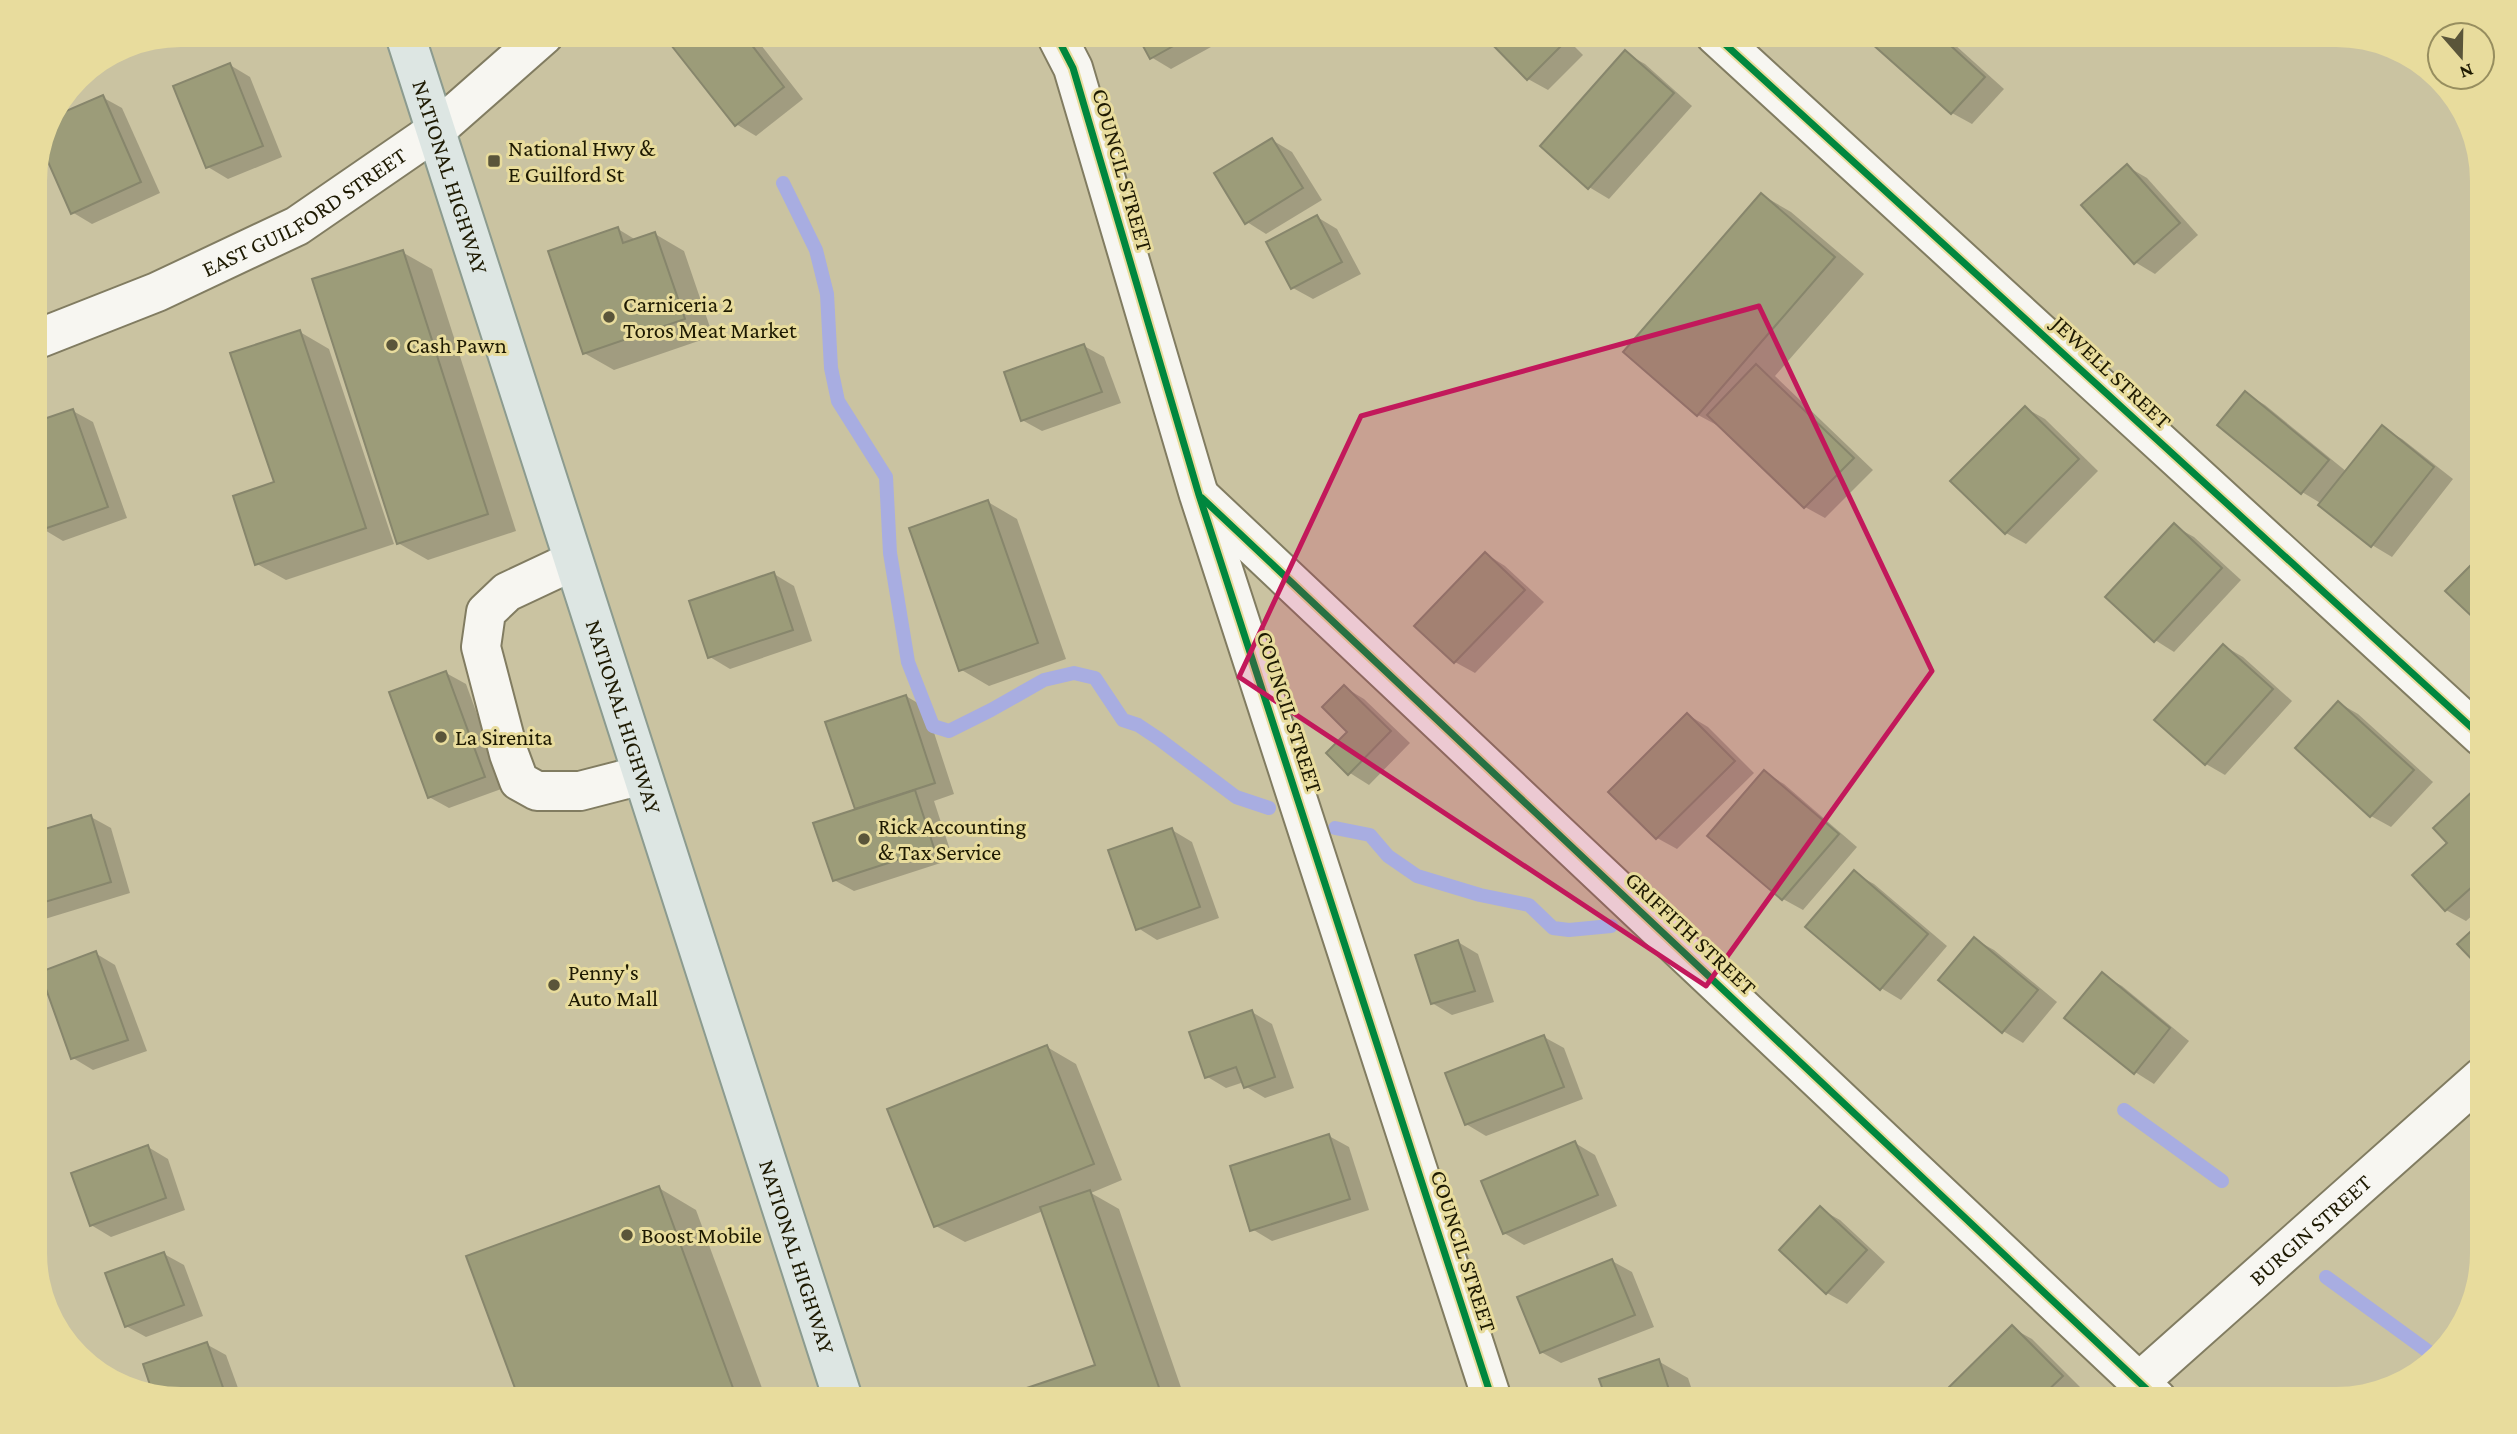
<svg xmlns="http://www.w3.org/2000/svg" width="2517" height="1434" font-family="'Crimson Pro',serif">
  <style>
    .shadow { fill: #0003 }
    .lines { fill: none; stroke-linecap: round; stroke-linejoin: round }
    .stream { stroke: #a8ade1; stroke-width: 14 }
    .building { fill: #9c9c79; stroke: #87866c; stroke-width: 2 }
    .minor-casing { stroke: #817c61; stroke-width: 42 }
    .major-casing { stroke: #8c9b8f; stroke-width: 42 }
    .minor { stroke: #f7f6f1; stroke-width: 38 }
    .major { stroke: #dde6e3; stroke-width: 38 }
    .cycleway-casing { stroke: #e8dc9d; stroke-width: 11 }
    .cycleway { stroke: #00873e; stroke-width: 7 }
    .marked { fill: #c2185b; fill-opacity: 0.2; stroke: #c2185b; stroke-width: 5; stroke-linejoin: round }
    .poi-dot { fill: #5a553a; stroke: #e8dc9d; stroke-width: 2.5 }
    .labels { text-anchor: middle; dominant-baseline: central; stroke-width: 6; stroke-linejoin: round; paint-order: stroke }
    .poi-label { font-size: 23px; fill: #1e1a02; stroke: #e8dc9d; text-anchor: start }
    .street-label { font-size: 23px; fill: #1e1a02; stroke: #e8dc9d }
  </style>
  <rect width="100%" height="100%" fill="#cac3a1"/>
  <!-- shadow -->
  <g class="shadow">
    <path d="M687,35H774L761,45L803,99L756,136L736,124Z"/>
    <path d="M1139,35H1216L1220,42L1171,69L1151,57Z"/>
    <path d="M1485,35H1563L1583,55L1548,90L1528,79Z"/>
    <path d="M1865,35H1944L2004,89L1972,124L1952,113Z"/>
    <path d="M1625,53L1645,64L1692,106L1609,199L1589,187Z"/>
    <path d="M230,65L250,77L282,157L228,179L208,167Z"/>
    <path d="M102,97L122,108L160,193L92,224L72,212L46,125L50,119Z"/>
    <path d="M1272,140L1292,152L1322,200L1266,234L1247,222Z"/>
    <path d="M2128,167L2147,178L2198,235L2155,274L2135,262Z"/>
    <path d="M1762,195L1791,212L1864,274L1775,376L1873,470L1825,518L1805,507L1726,430L1698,415Z"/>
    <path d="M1317,217L1337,229L1361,274L1313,299L1293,288Z"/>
    <path d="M618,229L636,240L655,234L684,251L713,336L614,370L584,353Z"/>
    <path d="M402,252L432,269L516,531L428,560L398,543Z"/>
    <path d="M300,332L329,349L394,544L286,580L257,564L276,483Z"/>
    <path d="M1084,346L1104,357L1121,403L1042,431L1022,420Z"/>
    <path d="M2245,393L2265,405L2347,472L2382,428L2402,439L2453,479L2392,557L2372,545L2322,504L2302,492L2220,424Z"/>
    <path d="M2025,408L2045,419L2098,471L2026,544L2006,533Z"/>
    <path d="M73,411L93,422L127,518L63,541L43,529Z"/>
    <path d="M988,502L1017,519L1066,659L989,686L960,669Z"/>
    <path d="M2174,526L2194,537L2241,580L2174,652L2155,640Z"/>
    <path d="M1486,554L1505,566L1544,602L1475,673L1455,662Z"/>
    <path d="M774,574L794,586L812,641L730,669L710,657Z"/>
    <path d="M2224,646L2243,657L2292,701L2225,775L2206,764Z"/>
    <path d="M446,673L466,684L504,788L449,808L429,797Z"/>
    <path d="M1344,687L1364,699L1410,743L1369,785L1350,773L1329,753L1350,732Z"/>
    <path d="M906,696L926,708L954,794L934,801L953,859L854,891L834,880L857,810L828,723Z"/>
    <path d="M2339,703L2358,714L2433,782L2391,827L2371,816L2298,748Z"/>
    <path d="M1688,715L1708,727L1754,773L1677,849L1657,838L1611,792Z"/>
    <path d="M1764,772L1784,784L1857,847L1803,910L1783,899Z"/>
    <path d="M2475,791L2482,795V907L2466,921L2446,910L2414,875L2449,843Z"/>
    <path d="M91,817L111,828L130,893L35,922V834Z"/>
    <path d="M1172,830L1192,842L1219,918L1157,940L1138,928Z"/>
    <path d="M1854,873L1874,884L1947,946L1901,1000L1881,988Z"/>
    <path d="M1974,939L1994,950L2057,1002L2023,1043L2003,1031Z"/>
    <path d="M1458,942L1478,954L1494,1002L1452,1015L1432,1003Z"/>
    <path d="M95,953L115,965L147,1051L93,1070L73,1058Z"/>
    <path d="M2102,975L2122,986L2189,1041L2154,1084L2135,1072Z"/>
    <path d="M1252,1012L1272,1024L1294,1088L1265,1098L1245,1086L1244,1082L1226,1088L1206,1076Z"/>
    <path d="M1544,1037L1564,1048L1583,1099L1486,1136L1466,1124Z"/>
    <path d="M1047,1047L1076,1064L1122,1180L1091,1193L1119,1209L1185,1399H1000L1097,1366L1043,1211L965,1242L936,1226Z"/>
    <path d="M1329,1136L1349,1147L1369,1210L1272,1241L1252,1229Z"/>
    <path d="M1575,1143L1595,1155L1617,1206L1524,1245L1504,1233Z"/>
    <path d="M148,1147L168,1159L185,1210L111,1237L91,1225Z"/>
    <path d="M659,1188L696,1210L766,1399H521Z"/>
    <path d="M1820,1209L1840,1220L1885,1262L1847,1304L1827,1293Z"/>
    <path d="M164,1254L184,1265L203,1316L146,1337L126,1326Z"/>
    <path d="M1612,1261L1632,1272L1654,1327L1561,1363L1541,1352Z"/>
    <path d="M2012,1328L2032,1339L2081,1388L2070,1399H1943Z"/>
    <path d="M206,1344L226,1355L242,1399H181L154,1392L145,1365Z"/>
    <path d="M1658,1361L1688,1378L1695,1399H1608Z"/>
  </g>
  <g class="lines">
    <!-- stream -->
    <g class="stream">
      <path d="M783,183L816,250L827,294L831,368L838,401L886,477L890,553L908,662L933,726L949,731L991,710L1044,680L1074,673L1095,678L1123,720L1138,725L1159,739L1236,797L1269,808"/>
      <path d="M1335,828L1370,835L1388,856L1417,876L1480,895L1529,905L1553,928L1569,930L1611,926"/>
      <path d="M2124,1110L2222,1181"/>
      <path d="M2326,1277L2433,1355"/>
    </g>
  </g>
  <!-- building -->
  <g class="building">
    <path d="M684,35H744L784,87L735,126L671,45Z"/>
    <path d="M1137,35H1193L1150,59Z"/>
    <path d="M1483,35H1557L1565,42L1527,80Z"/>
    <path d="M1862,35H1939L1985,77L1951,114Z"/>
    <path d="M1625,50L1674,93L1588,189L1540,146Z"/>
    <path d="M230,63L263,146L206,168L173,86Z"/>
    <path d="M103,95L141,182L71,214L41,146L46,125L52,117Z"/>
    <path d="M1272,138L1303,188L1245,224L1214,173Z"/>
    <path d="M2127,164L2180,223L2134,264L2081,205Z"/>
    <path d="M1761,193L1835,257L1697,416L1623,352Z"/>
    <path d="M1317,215L1342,262L1291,289L1266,242Z"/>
    <path d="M618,227L623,243L655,232L685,319L583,354L548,251Z"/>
    <path d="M403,250L488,514L397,544L312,279Z"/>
    <path d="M300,330L366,528L255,565L233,496L274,482L230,353Z"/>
    <path d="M1084,344L1102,392L1021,421L1004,372Z"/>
    <path d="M1756,364L1854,458L1804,508L1707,415Z"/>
    <path d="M2245,391L2329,460L2301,494L2217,425Z"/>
    <path d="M2025,406L2079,459L2005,534L1950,481Z"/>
    <path d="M73,409L108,507L41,530L35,514V422Z"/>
    <path d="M2382,425L2434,467L2371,547L2318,505Z"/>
    <path d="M988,500L1038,643L959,671L909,528Z"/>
    <path d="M2174,523L2222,568L2154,642L2105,597Z"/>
    <path d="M1485,552L1525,590L1454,663L1414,626Z"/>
    <path d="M2482,554V626L2445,591Z"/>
    <path d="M774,572L793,630L708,658L689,601Z"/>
    <path d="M2223,644L2273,689L2205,765L2154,720Z"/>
    <path d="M446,671L485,777L428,798L389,692Z"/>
    <path d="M1344,685L1391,731L1348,775L1326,753L1347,732L1322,707Z"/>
    <path d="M906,695L935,783L855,809L825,722Z"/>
    <path d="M2338,701L2414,770L2370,817L2295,748Z"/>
    <path d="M1687,713L1735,761L1656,839L1608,792Z"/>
    <path d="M1764,770L1839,834L1782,900L1707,836Z"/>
    <path d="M2475,789L2482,797V878L2445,911L2412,875L2447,843L2433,828Z"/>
    <path d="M915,790L934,848L833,881L813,823Z"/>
    <path d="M91,815L111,882L35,905V832Z"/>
    <path d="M1172,828L1200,907L1136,930L1108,850Z"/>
    <path d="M1854,870L1928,934L1880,990L1805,927Z"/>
    <path d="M2482,921V970L2457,944Z"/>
    <path d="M1974,937L2038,990L2002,1033L1938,980Z"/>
    <path d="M1458,940L1475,991L1431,1004L1415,955Z"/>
    <path d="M96,951L128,1040L71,1059L40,972Z"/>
    <path d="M2102,972L2170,1028L2134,1074L2064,1018Z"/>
    <path d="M1252,1010L1275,1077L1244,1088L1236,1067L1205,1078L1189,1032Z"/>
    <path d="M1544,1035L1564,1087L1465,1125L1445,1073Z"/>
    <path d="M1047,1045L1094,1164L934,1227L887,1109Z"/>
    <path d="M1329,1134L1350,1199L1250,1231L1230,1166Z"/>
    <path d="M1575,1141L1598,1195L1503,1234L1481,1181Z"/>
    <path d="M148,1145L166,1198L90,1226L71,1173Z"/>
    <path d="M659,1186L737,1399H519L466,1256Z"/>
    <path d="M1090,1190L1163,1399H994L1095,1365L1040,1207Z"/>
    <path d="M1820,1206L1867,1250L1826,1294L1779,1250Z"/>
    <path d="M164,1252L184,1305L125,1327L105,1273Z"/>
    <path d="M1612,1259L1635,1315L1540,1353L1517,1297Z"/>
    <path d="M2012,1325L2063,1376L2039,1399H1941L1939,1397Z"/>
    <path d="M207,1342L227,1399H181L152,1391L143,1364Z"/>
    <path d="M1659,1359L1672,1399H1606L1599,1379Z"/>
  </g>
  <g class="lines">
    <!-- minor casing -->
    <g class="minor-casing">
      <g id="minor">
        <path d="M1056,35L1073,68L1199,495L1492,1399"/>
        <path d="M1715,35L2482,737"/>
        <path id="s1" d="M35,340L157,292L297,226L435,131L544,35"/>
        <path d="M1201,497L2157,1399"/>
        <path d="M573,561L507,592L486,612L481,647L509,754L519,781L537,791H580L642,775"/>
        <path id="s2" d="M2139,1382L2482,1077"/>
      </g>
    </g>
    <!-- major casing -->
    <g class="major-casing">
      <g id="major">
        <path id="s3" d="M405,35L843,1399"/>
      </g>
    </g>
    <!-- minor -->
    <use href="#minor" class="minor"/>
    <!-- major -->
    <use href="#major" class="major"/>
    <!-- cycleway casing -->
    <g class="cycleway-casing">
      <g id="cycleway">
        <path d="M1056,35L1073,68L1199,495L1492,1399"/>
        <path d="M1715,35L2482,737"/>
        <path d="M1202,498L2157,1399"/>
      </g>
    </g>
    <!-- cycleway -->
    <use href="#cycleway" class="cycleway"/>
  </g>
  <!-- marked area -->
  <path class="marked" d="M1759,306L1932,671L1706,986L1239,677L1361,416Z"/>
  <!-- markers -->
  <g class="poi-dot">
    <rect x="487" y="154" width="14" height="14" rx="3.5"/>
    <circle cx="609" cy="317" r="7"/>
    <circle cx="392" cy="345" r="7"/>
    <circle cx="441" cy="737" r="7"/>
    <circle cx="864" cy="839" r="7"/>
    <circle cx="554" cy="985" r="7"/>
    <circle cx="627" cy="1235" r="7"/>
  </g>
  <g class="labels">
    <!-- poi labels -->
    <g class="poi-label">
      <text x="508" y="148">National Hwy &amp;<tspan x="508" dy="26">E Guilford St</tspan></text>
      <text x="623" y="304">Carniceria 2<tspan x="623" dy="26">Toros Meat Market</tspan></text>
      <text x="406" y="345">Cash Pawn</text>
      <text x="455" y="737">La Sirenita</text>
      <text x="878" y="826">Rick Accounting<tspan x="878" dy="26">&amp; Tax Service</tspan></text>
      <text x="568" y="972">Penny's<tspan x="568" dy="26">Auto Mall</tspan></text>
      <text x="641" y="1235">Boost Mobile</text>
    </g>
    <!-- street labels -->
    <g class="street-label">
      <text transform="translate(1123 170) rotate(74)">COUNCIL STREET</text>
      <text stroke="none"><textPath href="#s3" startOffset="149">NATIONAL HIGHWAY</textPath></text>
      <text stroke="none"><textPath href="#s1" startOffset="299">EAST GUILFORD STREET</textPath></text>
      <text transform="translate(2112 372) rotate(43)">JEWELL STREET</text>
      <text transform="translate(1290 712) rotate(72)">COUNCIL STREET</text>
      <text stroke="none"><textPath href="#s3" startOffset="716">NATIONAL HIGHWAY</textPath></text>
      <text transform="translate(1691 933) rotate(43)">GRIFFITH STREET</text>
      <text stroke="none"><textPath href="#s2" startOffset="229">BURGIN STREET</textPath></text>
      <text transform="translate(1464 1251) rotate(72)">COUNCIL STREET</text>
      <text stroke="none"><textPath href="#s3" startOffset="1283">NATIONAL HIGHWAY</textPath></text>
    </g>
  </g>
  <!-- crop -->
  <path d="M0 0H2517V1434H0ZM181 47H2336A134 134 0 0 1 2470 181V1253A134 134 0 0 1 2336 1387H181A134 134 0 0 1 47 1253V181A134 134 0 0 1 181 47Z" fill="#e8dc9d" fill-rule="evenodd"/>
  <!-- north arrow -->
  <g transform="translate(2461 56) rotate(160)"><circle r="33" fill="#e8dc9d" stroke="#978e5f" stroke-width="2"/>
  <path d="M0-5L12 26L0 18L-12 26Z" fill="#5a553a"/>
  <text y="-10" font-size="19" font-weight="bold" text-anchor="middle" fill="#1e1a02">N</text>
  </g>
</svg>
